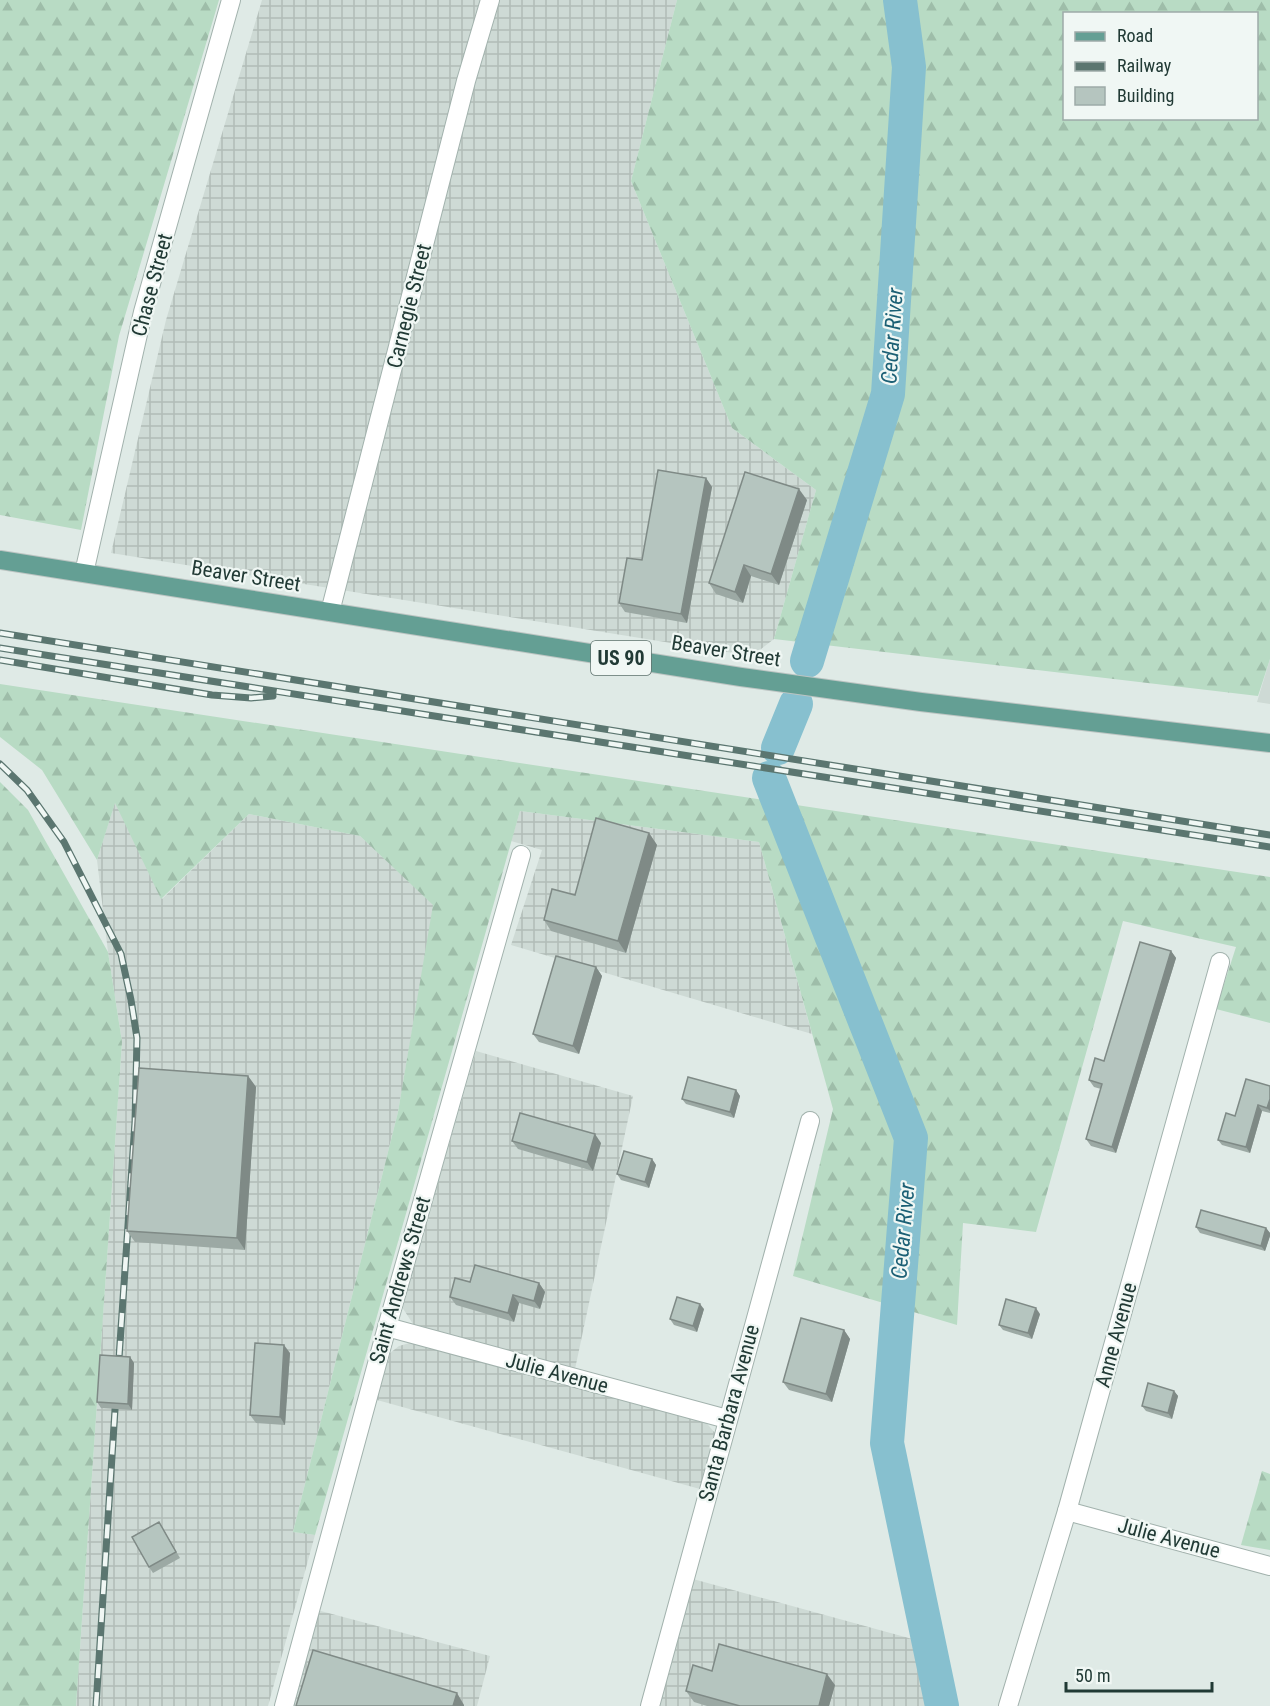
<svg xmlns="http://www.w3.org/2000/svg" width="1270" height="1706" font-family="'Roboto Condensed',sans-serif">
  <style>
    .built { fill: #cedad5 }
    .industrial { fill: url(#industrial-grid) }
    .forest { fill: url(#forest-firs); fill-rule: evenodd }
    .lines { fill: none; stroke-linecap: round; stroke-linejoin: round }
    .river { stroke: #87c0cf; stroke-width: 34 }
    .street-casing { stroke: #a2b2ad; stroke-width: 20 }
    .primary-casing { stroke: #bcc4c2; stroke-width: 20 }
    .street { stroke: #fff; stroke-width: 18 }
    .primary { stroke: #649f94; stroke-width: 18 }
    .rail-casing { stroke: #5b7670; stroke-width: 7 }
    .rail { stroke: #f0f7f4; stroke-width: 4.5; stroke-dasharray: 14; stroke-linecap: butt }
    .wall { fill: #9ca9a4 }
    .shaded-wall { fill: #7f8a86 }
    .building { fill: #b5c5bf; stroke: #7f8a86; stroke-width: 1.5 }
    .labels { text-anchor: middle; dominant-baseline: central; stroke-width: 4.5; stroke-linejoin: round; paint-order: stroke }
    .shield { fill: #f0f7f4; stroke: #5f736e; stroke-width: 1.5 }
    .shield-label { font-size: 20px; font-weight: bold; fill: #213a35 }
    .street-label { font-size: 21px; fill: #213a35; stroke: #f0f7f4 }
    .water-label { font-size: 22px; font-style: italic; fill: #1c6075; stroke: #f0f7f4 }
  </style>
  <defs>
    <pattern id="industrial-grid" width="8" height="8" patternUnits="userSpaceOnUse" patternTransform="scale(1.5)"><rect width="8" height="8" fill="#cedad5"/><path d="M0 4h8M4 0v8" fill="none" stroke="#b1bcb7"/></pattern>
    <pattern id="forest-firs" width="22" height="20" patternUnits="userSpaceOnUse" patternTransform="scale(1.5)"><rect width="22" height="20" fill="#b8dbc4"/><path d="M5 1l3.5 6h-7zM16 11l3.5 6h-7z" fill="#9ebda9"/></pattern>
  </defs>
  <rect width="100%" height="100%" fill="#dfeae6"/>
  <!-- built -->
  <path class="built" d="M1270,659V704L1257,702Z"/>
  <!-- industrial -->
  <g class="industrial">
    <path d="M262,0H677L631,181L732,428L816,490L774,639L752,656L111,553L166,320Z"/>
    <path d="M115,802L162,899L249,814L360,836L434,905L398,1112L293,1532L315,1535L268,1706H76L122,1042L108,952L97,860Z"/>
    <path d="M520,811L759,842L812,1034L511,945L542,850L511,841Z"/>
    <path d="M476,1051L633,1096L575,1369L413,1324L402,1307Z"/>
    <path d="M413,1342L703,1419L715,1433L700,1489L377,1400L390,1353L399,1346Z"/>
    <path d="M693,1579L916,1640L929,1706H658Z"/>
    <path d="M317,1610L490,1656L477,1706H292Z"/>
  </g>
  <!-- forest -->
  <g class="forest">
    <path d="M0,0H219L119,336L81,530L0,515Z"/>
    <path d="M677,0H1270V659L1258,696L774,639L816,490L732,428L631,181ZM1064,14H1256V118H1064Z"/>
    <path d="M0,684L1270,877V1023L1216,1009L1236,947L1123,921L1036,1232L963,1223L957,1325L793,1276L833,1109L759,842L520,811L315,1535L293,1532L398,1112L433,905L360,836L249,814L161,899L115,803L97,860L42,770L0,737Z"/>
    <path d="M0,782L28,810L108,952L122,1042L76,1706H0Z"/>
    <path d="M1262,1471L1270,1474V1550L1241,1545Z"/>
  </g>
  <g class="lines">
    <!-- river -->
    <g class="river">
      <path d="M807,661L888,394L909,67L900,0"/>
      <path d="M778,748L796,704"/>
      <path d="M769,778L911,1138L887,1443L942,1706"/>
    </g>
    <!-- street casing -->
    <g class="street-casing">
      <g id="street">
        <path d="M84,573L143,312L231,0"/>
        <path d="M330,612L466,81L490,0"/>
        <path d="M387,1327L727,1419"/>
        <path d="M1067,1511L1270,1566"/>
        <path d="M284,1706L387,1327L521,855"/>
        <path d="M650,1706L810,1121"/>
        <path d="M1008,1706L1067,1511L1220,962"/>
      </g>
    </g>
    <!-- primary casing -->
    <g class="primary-casing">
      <path id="primary" d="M0,560L741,677L921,702L1270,743"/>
    </g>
    <!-- street -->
    <use href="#street" class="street"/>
    <!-- primary -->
    <use href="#primary" class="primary"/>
    <!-- rail casing -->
    <g class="rail-casing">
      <g id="rail">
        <path d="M0,633L1270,835"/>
        <path d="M0,648L1270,847"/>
        <path d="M0,660L212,695L251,698L273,696"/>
        <path d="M0,764L27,790L64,842L121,954L131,1000L137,1038L135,1122L118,1373"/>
        <path d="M96,1706L116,1394"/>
      </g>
    </g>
    <!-- rail -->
    <use href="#rail" class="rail"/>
  </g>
  <!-- wall -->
  <g class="wall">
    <path d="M706,478L712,487L687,623L625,612L619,603Z"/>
    <path d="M807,500L779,585L751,576L743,603L716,594L709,583Z"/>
    <path d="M649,833L657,845L626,953L551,931L544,920Z"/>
    <path d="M1171,951L1176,958L1116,1153L1091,1146L1086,1139L1101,1089L1094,1087L1089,1080L1104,1061Z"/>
    <path d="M596,967L602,976L579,1054L539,1042L533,1034Z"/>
    <path d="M248,1076L256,1087L245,1250L135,1242L127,1231Z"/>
    <path d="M1270,1086V1113L1262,1111L1250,1153L1222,1145L1218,1140L1235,1116Z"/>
    <path d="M736,1090L740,1096L734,1118L686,1104L682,1099Z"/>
    <path d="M512,1141L601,1143L593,1171L518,1149Z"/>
    <path d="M652,1159L656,1165L649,1188L621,1180L617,1174Z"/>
    <path d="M1196,1227L1266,1228L1270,1233V1236L1265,1251L1200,1233Z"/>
    <path d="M470,1282L539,1283L545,1292L540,1309L519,1303L514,1322L456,1305L450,1297Z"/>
    <path d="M704,1309L697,1332L674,1325L670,1319Z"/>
    <path d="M1040,1314L1032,1339L1003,1330L999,1325Z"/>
    <path d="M844,1330L850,1339L832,1402L789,1390L783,1382Z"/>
    <path d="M290,1353L285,1425L256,1423L250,1415Z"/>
    <path d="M130,1357L134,1363L132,1410L101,1408L97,1402Z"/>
    <path d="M1174,1391L1178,1396L1172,1419L1146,1411L1142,1406Z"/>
    <path d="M159,1522L180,1558L153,1573L149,1567Z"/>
    <path d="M712,1671L835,1685L829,1706H707L694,1702L686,1691Z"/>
  </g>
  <!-- shaded-wall -->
  <g class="shaded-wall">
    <path d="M706,478L712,487L687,623L681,614Z"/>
    <path d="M799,489L807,500L779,585L771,574Z"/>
    <path d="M744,565L751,576L743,603L735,592Z"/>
    <path d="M649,833L657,845L626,953L618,941Z"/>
    <path d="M1171,951L1176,958L1116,1153L1112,1147Z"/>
    <path d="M596,967L602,976L579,1054L573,1046Z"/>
    <path d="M248,1076L256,1087L245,1250L237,1238Z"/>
    <path d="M736,1090L740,1096L734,1118L730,1112Z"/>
    <path d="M1270,1099V1111L1267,1108Z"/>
    <path d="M1258,1105L1262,1111L1250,1153L1246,1147Z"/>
    <path d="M595,1134L601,1143L593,1171L587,1162Z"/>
    <path d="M652,1159L656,1165L649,1188L645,1182Z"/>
    <path d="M1266,1228L1270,1233V1236L1265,1251L1261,1246Z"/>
    <path d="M539,1283L545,1292L540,1309L534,1301Z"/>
    <path d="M513,1295L519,1303L514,1322L508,1313Z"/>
    <path d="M700,1304L704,1309L697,1332L693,1326Z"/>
    <path d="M1036,1308L1040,1314L1032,1339L1028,1333Z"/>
    <path d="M844,1330L850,1339L832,1402L826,1394Z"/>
    <path d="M284,1345L290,1353L285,1425L280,1417Z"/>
    <path d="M130,1357L134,1363L132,1410L128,1404Z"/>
    <path d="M1174,1391L1178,1396L1172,1419L1168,1413Z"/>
    <path d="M827,1674L835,1685L829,1706H819Z"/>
    <path d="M457,1693L464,1705V1706H453Z"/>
  </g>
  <!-- building -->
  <g class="building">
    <path d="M658,470L706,478L681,614L619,603L627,558L642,560Z"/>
    <path d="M745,472L799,489L771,574L744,565L735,592L709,583Z"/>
    <path d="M596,818L649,833L618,941L544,920L552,889L575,895Z"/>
    <path d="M1140,942L1171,951L1112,1147L1086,1139L1102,1084L1089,1080L1095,1058L1104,1061Z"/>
    <path d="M556,956L596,967L573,1046L533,1034Z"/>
    <path d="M139,1068L248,1076L237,1238L127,1231Z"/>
    <path d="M688,1077L736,1090L730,1112L682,1099Z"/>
    <path d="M1246,1079L1270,1086V1099L1267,1108L1258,1105L1246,1147L1218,1140L1226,1113L1235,1116Z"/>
    <path d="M520,1113L595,1134L587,1162L512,1141Z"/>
    <path d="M624,1151L652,1159L645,1182L617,1174Z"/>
    <path d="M1201,1210L1266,1228L1261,1246L1196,1227Z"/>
    <path d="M475,1265L539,1283L534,1301L513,1295L508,1313L450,1297L455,1278L470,1282Z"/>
    <path d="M677,1297L700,1304L693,1326L670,1319Z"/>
    <path d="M1006,1299L1036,1308L1028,1333L999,1325Z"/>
    <path d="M801,1318L844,1330L826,1394L783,1382Z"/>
    <path d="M255,1343L284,1345L280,1417L250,1415Z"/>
    <path d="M100,1355L130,1357L128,1404L97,1402Z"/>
    <path d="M1148,1383L1174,1391L1168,1413L1142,1406Z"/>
    <path d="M159,1522L176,1552L149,1567L132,1537Z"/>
    <path d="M719,1644L827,1674L819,1706H740L686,1691L693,1665L712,1671Z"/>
    <path d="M313,1650L457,1693L453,1706H296Z"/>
  </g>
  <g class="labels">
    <!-- shield labels -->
    <rect class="shield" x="591" y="641" width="60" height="34" rx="4.5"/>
    <g class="shield-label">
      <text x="621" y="658">US 90</text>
    </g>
    <!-- street labels -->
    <g class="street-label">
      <text transform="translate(152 285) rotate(-75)">Chase Street</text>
      <text transform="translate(409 306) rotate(-76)">Carnegie Street</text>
      <text transform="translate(246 576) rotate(9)">Beaver Street</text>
      <text transform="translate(726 651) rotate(9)">Beaver Street</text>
      <text transform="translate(400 1280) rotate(-74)">Saint Andrews Street</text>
      <text transform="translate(1116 1335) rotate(-75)">Anne Avenue</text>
      <text transform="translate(557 1373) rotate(15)">Julie Avenue</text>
      <text transform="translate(729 1413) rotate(-75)">Santa Barbara Avenue</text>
      <text transform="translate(1169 1538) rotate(15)">Julie Avenue</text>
    </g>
    <!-- water labels -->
    <g class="water-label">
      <text transform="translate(892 336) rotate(-86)">Cedar River</text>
      <text transform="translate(903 1231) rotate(-85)">Cedar River</text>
    </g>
  </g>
  <!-- legend -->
  <rect x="1063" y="12" width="195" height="108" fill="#f0f7f4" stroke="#9daba8" stroke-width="1.5"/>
  <rect x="1075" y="32" width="30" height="9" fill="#649f94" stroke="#9daba8" stroke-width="1.5"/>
  <text x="1117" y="42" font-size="18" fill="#213a35">Road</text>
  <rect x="1075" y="62" width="30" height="9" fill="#5b7670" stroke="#9daba8" stroke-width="1.5"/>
  <text x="1117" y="72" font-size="18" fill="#213a35">Railway</text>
  <rect x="1075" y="87" width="30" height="18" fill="#b5c5bf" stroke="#9daba8" stroke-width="1.5"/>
  <text x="1117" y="102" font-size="18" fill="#213a35">Building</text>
  <!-- scale -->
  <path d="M1066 1682v9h146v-9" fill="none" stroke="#213a35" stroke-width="3"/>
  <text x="1075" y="1682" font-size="18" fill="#213a35" stroke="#f0f7f4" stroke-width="4.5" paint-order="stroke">50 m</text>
</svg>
